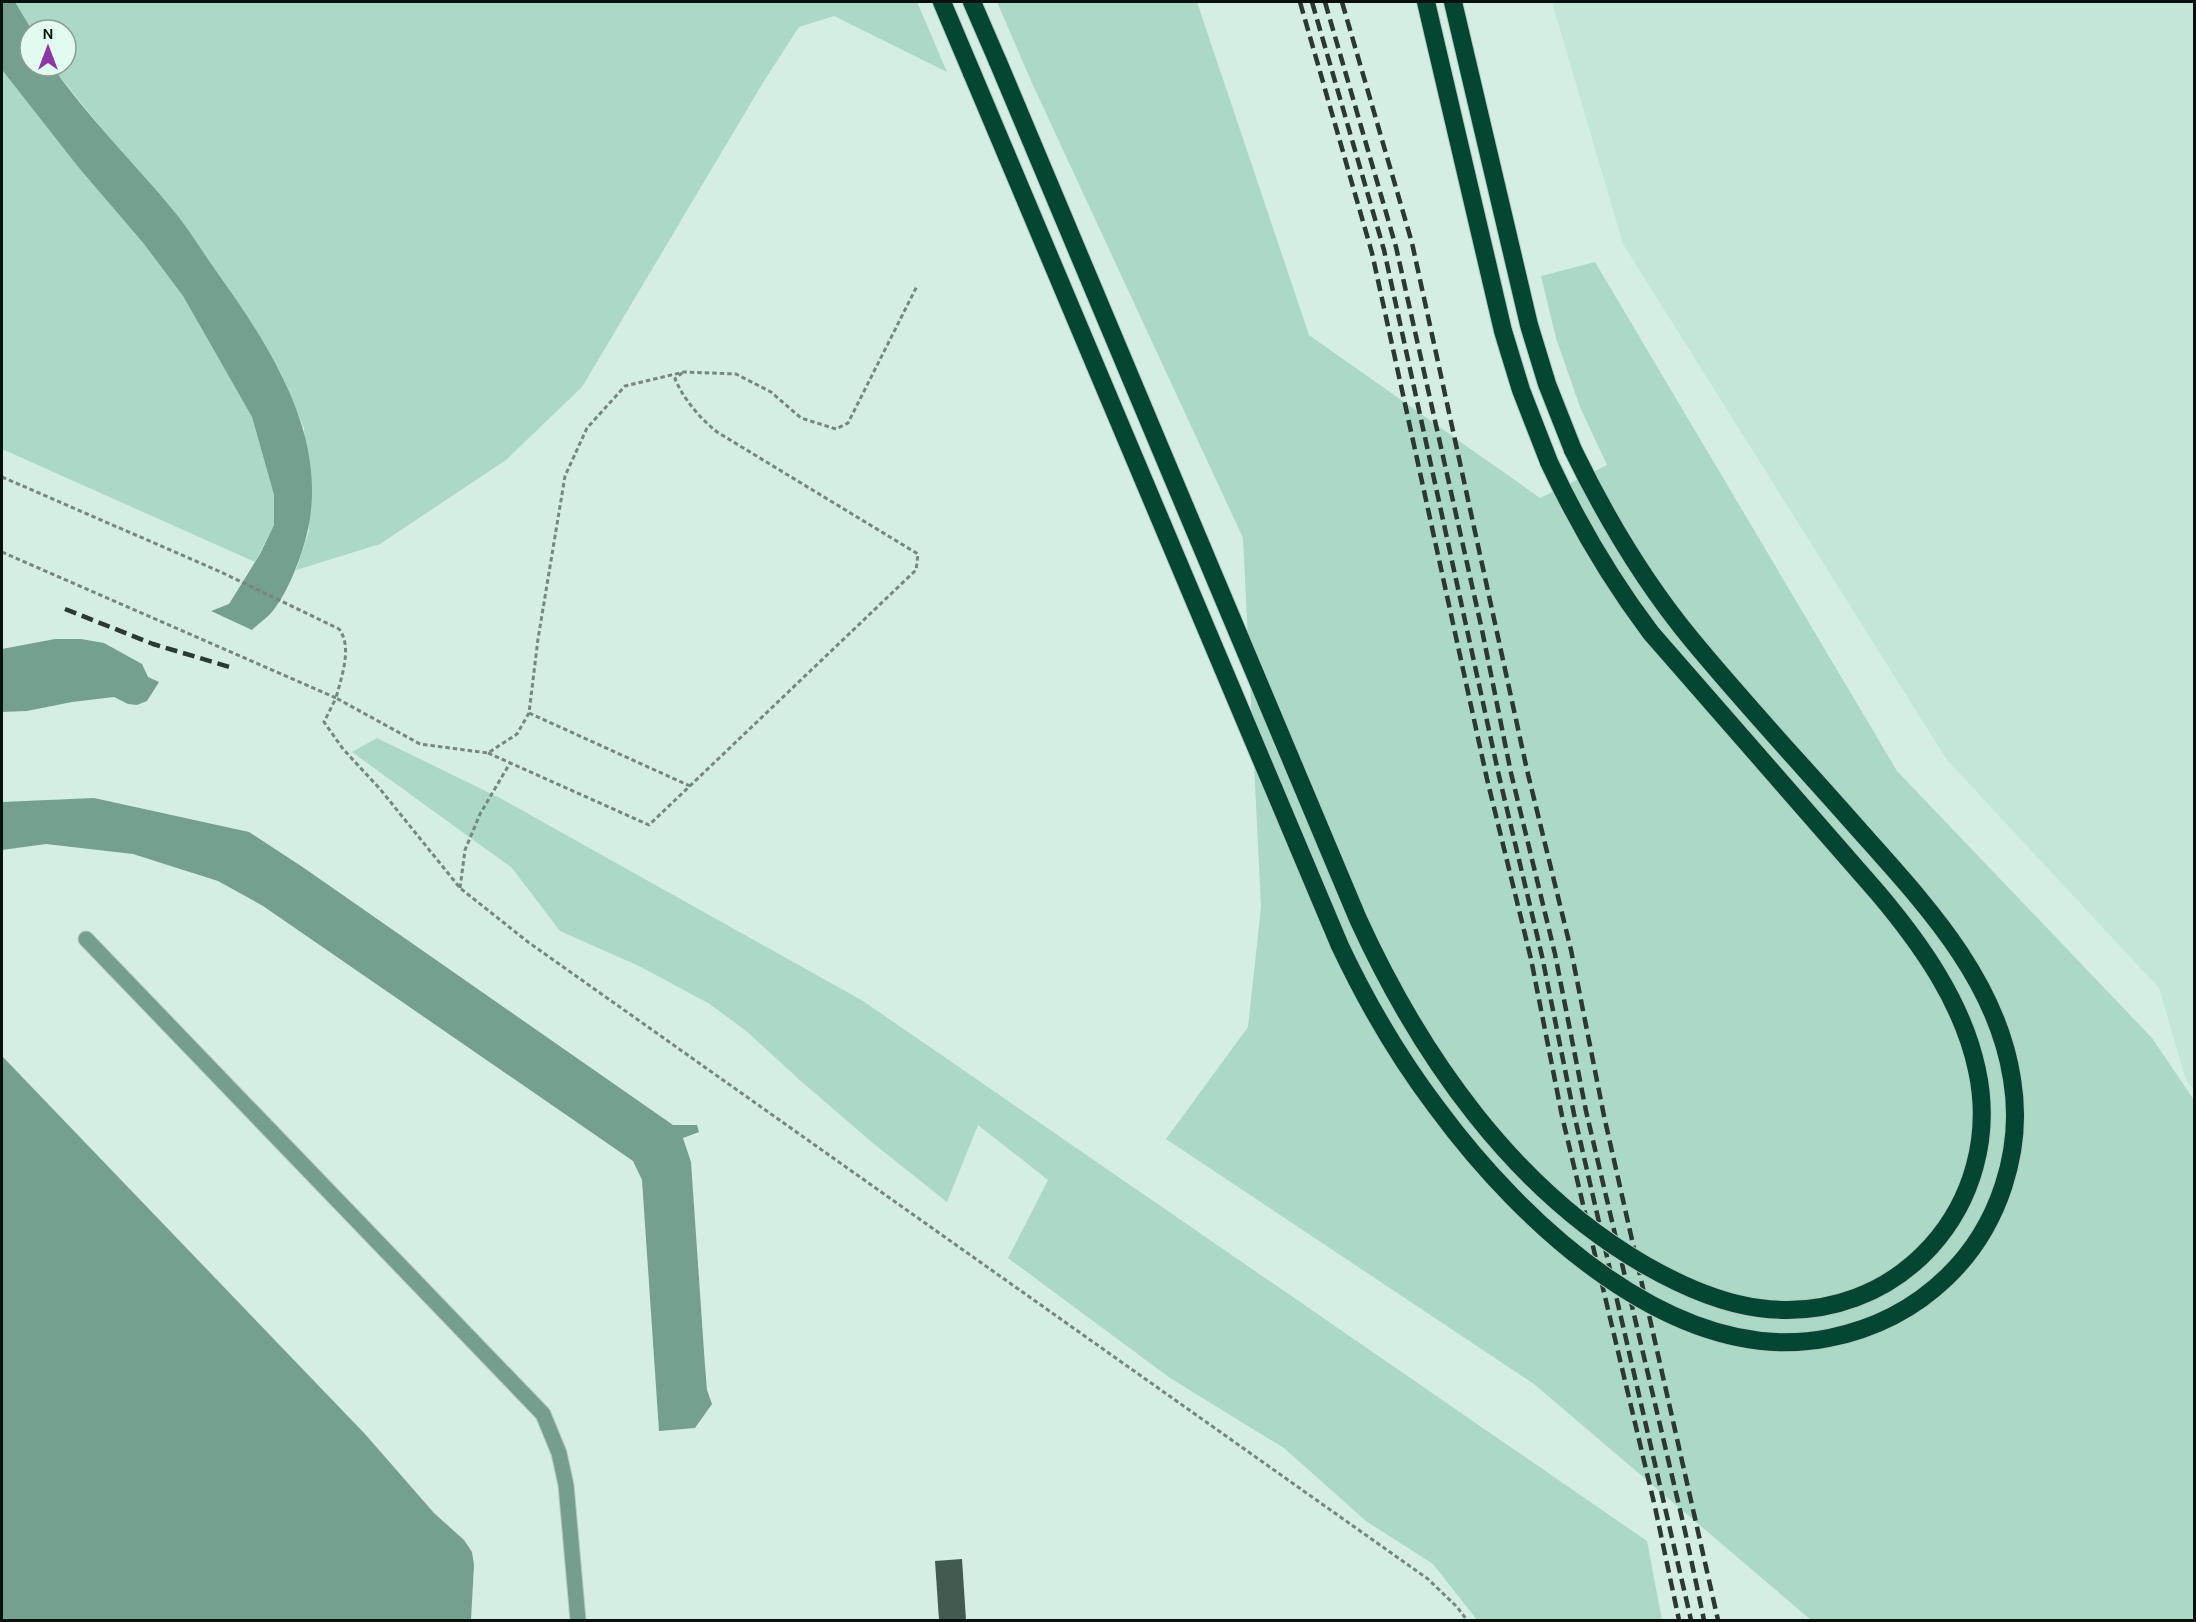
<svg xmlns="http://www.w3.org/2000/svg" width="2196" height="1622" font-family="Karla,sans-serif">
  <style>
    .built { fill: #c3e6d7 }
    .green { fill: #acd8c6 }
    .water { fill: #75a08e }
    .building { fill: #435a51 }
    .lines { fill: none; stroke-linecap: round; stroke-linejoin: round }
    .minor-casing { stroke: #b3cbc1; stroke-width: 17 }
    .highway-casing { stroke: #b3cbc1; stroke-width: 20 }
    .path { stroke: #75877f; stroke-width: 3; stroke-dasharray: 4.5 3; stroke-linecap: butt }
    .minor { stroke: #769e8e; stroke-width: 15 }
    .highway { stroke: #044533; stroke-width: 18 }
    .rail { stroke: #2c3832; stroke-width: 4.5; stroke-dasharray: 12 6; stroke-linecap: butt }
    .highway-bridge-casing { stroke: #b3cbc1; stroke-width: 20; stroke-linecap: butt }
    .highway-bridge { stroke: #044533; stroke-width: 18 }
  </style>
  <rect width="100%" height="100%" fill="#d4eee3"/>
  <!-- built -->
  <path class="built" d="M1552,2H2194V1090L2186,1080L2159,988L1947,760L1623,244Z"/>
  <!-- green -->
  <g class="green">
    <path d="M15,2H917L947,72L834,16L799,27L764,81L582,387L506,460L380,544L296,570L309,531L304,428L281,373L228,287L171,207L112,141L53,68L52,66H66V30H32Z"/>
    <path d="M997,2H1197L1309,335L1540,498L1607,465L1580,407L1556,338L1541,276L1595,262L1897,771L2152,1038L2194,1100V1620H1811L1534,1384L1166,1139L1248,1027L1261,907L1243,538L1032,83Z"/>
    <path d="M2,67L79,168L144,244L183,296L252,417L274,495V525L255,562L2,449Z"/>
    <path d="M377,738L500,798L863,1001L1647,1541L1662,1620H1477L1433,1564L1366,1521L1284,1448L1170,1378L1008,1258L1048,1180L978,1125L947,1202L874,1144L802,1082L745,1030L708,1003L639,966L560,931L512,868L352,752Z"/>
  </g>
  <!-- water -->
  <g class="water">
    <path d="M2,2H15L32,30H30V66H52C87,116 130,159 169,205C187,226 201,250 217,272C274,353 337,448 302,551C296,570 285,596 272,612C267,618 258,624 252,630L211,611L229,604L260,554L274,525V495L252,417L183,296L144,244L79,168L3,71L2,67Z"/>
    <path d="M55,639H81L104,643L142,664L148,677L159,682L147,701L137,705L128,704L114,697L72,702L27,711L2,712V649Z"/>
    <path d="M94,798L249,832L304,868L673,1125H697L699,1132L683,1138L691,1162L705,1366L707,1390L712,1404L695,1428L659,1431L642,1180L633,1161L263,906L218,881L133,854L46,844L2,850V802Z"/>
    <path d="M2,1056L365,1434L434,1513L464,1540L472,1552L474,1565L471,1620H2Z"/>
  </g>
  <!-- building -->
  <path class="building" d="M962,1559L966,1620H939L935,1561Z"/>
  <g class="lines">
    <!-- minor casing -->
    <g class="minor-casing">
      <path id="minor" d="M86,939L543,1414L559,1453L566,1485L578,1620"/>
    </g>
    <!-- highway casing -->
    <g class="highway-casing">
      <g id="highway">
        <path d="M942,2L972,73"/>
        <path d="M972,2L998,62"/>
        <path d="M1426,2L1503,331L1521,390L1549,462"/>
        <path d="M1453,2L1529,325L1547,384L1573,450"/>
      </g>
    </g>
    <!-- path -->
    <g class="path">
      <path d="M2,477L221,572L339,629C353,647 341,678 336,698L420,744L488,753L517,734L529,713L538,639L565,476L587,428L625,386L684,372L736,374L771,392L801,418L836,429L848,423L917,286"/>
      <path d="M2,552L336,698L324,722L343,749L380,789L460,888L528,942L1428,1579L1457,1607L1467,1620"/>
      <path d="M529,713L690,786"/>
      <path d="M488,753L649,825L916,570L918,554L717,432C699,417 685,401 675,379L683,372"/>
      <path d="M460,888L465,850L480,814L510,763"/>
    </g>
    <!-- minor -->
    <use href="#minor" class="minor"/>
    <!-- highway -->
    <use href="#highway" class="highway"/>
    <!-- rail -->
    <g class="rail">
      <path d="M1300,2L1372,253L1487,779L1531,959L1562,1116L1655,1507L1679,1620"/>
      <path d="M1312,2L1384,250L1499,776L1542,956L1574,1114L1691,1620"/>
      <path d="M1325,2L1396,247L1482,630L1511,773L1555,954L1586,1111L1685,1531L1704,1620"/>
      <path d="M1342,2L1412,243L1527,770L1571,950L1604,1116L1718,1620"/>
      <path d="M65,609L153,644L233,668"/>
    </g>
    <!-- highway-bridge casing -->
    <g class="highway-bridge-casing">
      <g id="highway-bridge">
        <path d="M998,62L1358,919C1420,1055 1513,1189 1645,1265C1680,1285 1719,1303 1759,1308C1898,1327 2006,1204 1977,1070C1963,1003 1921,944 1878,893L1651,633C1611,580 1577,522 1549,462"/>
        <path d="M972,73L1340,946C1367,1003 1399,1058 1437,1108C1521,1222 1675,1369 1829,1338C1874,1329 1914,1309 1947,1277C1999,1227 2024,1150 2012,1079C1996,975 1919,898 1853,823C1799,762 1744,703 1692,640C1644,582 1606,518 1573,450"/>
      </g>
    </g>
    <!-- highway-bridge -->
    <use href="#highway-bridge" class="highway-bridge"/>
  </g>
  <!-- border -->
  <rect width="2196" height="1622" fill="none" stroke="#08110d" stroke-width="6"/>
  <!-- north arrow -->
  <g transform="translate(48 48)"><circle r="28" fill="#e1fbf0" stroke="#8a9d95" stroke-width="1.5"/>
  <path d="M0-4.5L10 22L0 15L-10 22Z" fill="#8c36a4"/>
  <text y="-9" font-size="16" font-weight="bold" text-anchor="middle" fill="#08110d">N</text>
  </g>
</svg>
